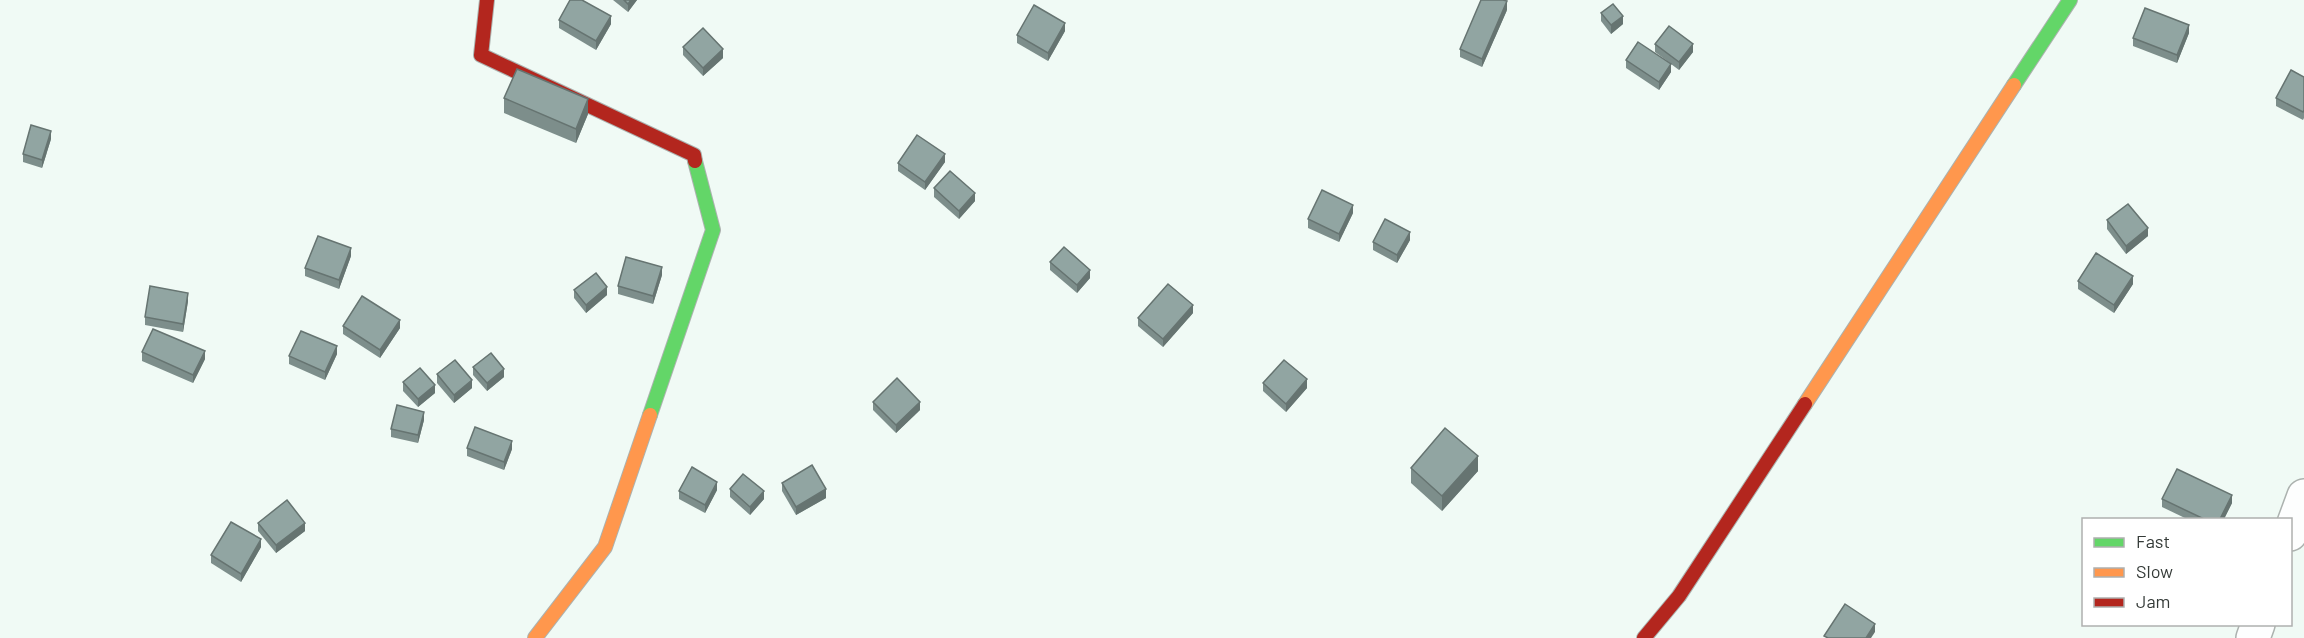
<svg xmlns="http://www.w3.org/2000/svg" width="2304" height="638" font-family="Barlow,sans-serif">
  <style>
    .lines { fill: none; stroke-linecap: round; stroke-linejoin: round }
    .street-casing { stroke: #acb2af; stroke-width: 36 }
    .fast-casing { stroke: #acb2af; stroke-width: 16 }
    .slow-casing { stroke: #acb2af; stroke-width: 16 }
    .jam-casing { stroke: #acb2af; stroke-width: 16 }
    .street { stroke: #fdfefe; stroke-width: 33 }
    .fast { stroke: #63d668; stroke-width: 14 }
    .slow { stroke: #ff974d; stroke-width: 14 }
    .jam { stroke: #b3261e; stroke-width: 14 }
    .wall { fill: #7d8e8b }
    .shaded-wall { fill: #667471 }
    .building { fill: #91a5a2; stroke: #667471; stroke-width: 1.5 }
  </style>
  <rect width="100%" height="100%" fill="#f0faf5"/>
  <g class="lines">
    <!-- street casing -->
    <g class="street-casing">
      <g id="street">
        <path d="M2290,534L2304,496"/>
        <path d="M2253,638L2258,624"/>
      </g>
    </g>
    <!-- fast casing -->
    <g class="fast-casing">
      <g id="fast">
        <path d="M2014,85L2070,0"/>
        <path d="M650,415L713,230L695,161"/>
      </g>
    </g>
    <!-- slow casing -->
    <g class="slow-casing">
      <g id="slow">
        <path d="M1805,404L2014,85"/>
        <path d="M535,638L605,547L650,415"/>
      </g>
    </g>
    <!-- jam casing -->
    <g class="jam-casing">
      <g id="jam">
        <path d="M487,0L481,55L694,155L695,161"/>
        <path d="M1644,638L1679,596L1805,404"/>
      </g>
    </g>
    <!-- street -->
    <use href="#street" class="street"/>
    <!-- fast -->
    <use href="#fast" class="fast"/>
    <!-- slow -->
    <use href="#slow" class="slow"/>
    <!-- jam -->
    <use href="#jam" class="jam"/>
  </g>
  <!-- wall -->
  <g class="wall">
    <path d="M613,0H637L628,12Z"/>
    <path d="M1507,10L1482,67L1460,57V49Z"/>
    <path d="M1601,13L1623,24L1611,34L1601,21Z"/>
    <path d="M559,20L611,24L596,50L559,28Z"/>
    <path d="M1065,31L1048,61L1017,43V35Z"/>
    <path d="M2189,33L2177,63L2133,46V38Z"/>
    <path d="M1655,44L1693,52L1679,70L1671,64V72L1659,90L1626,68V60L1670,63L1655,52Z"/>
    <path d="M683,47L723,58L703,76L683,55Z"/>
    <path d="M2304,77V118L2303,120L2276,106V98Z"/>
    <path d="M504,98L588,114L576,143L504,113Z"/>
    <path d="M51,139L42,168L23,162V154Z"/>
    <path d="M945,162L925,190L898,171V163Z"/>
    <path d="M934,188L975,201L959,219L934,197Z"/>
    <path d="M1353,213L1339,242L1308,228V219Z"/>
    <path d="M2107,220L2148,236L2126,254L2107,229Z"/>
    <path d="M1410,240L1397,263L1373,250V242Z"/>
    <path d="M351,256L339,289L305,276V268Z"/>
    <path d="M1050,262L1090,278L1077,293L1050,270Z"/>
    <path d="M662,275L653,304L618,294V286Z"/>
    <path d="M2078,281L2133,284L2114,313L2078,289Z"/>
    <path d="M574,290L607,295L586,313L574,298Z"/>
    <path d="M188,301L183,332L145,325V317Z"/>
    <path d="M1193,313L1163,347L1138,326V318Z"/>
    <path d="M343,326L400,328L380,358L343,334Z"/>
    <path d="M142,352L205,359L193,383L142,361Z"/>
    <path d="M337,354L325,380L289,364V356Z"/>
    <path d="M473,367L504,377L487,391L473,375Z"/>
    <path d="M437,374L472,388L454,403L437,383Z"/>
    <path d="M403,382L435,393L418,407L403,391Z"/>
    <path d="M1263,383L1307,388L1286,412L1263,391Z"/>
    <path d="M873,402L920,410L896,433L873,410Z"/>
    <path d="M424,420L418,443L391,437V429Z"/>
    <path d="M467,448L512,449L504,470L467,456Z"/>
    <path d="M1411,468L1478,471L1442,511L1411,483Z"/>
    <path d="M782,483L826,498L796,515L782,491Z"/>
    <path d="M730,489L764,499L750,515L730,497Z"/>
    <path d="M717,490L705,513L679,499V491Z"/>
    <path d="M2162,499L2232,503L2224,519H2187L2162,507Z"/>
    <path d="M258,523L305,531L276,553L258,531Z"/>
    <path d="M261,547L241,582L211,563V555Z"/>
  </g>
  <!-- shaded-wall -->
  <g class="shaded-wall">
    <path d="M631,0H637L628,12V4Z"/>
    <path d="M1507,1V10L1482,67V59Z"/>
    <path d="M611,16V24L596,50V41Z"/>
    <path d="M1623,16V24L1611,34V25Z"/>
    <path d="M1065,23V31L1048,61V53Z"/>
    <path d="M2189,25V33L2177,63V55Z"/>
    <path d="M1693,44V52L1679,70V62Z"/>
    <path d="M723,49V58L703,76V68Z"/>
    <path d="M1671,64V72L1659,90V82Z"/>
    <path d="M588,99V114L576,143V129Z"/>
    <path d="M51,131V139L42,168V160Z"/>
    <path d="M945,154V162L925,190V182Z"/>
    <path d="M975,193V201L959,219V211Z"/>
    <path d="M1353,205V213L1339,242V234Z"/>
    <path d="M2148,228V236L2126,254V246Z"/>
    <path d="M1410,232V240L1397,263V255Z"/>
    <path d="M351,248V256L339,289V280Z"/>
    <path d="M662,267V275L653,304V296Z"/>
    <path d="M1090,270V278L1077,293V285Z"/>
    <path d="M2133,276V284L2114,313V305Z"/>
    <path d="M607,287V295L586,313V305Z"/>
    <path d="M188,293V301L183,332V324Z"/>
    <path d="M1193,305V313L1163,347V339Z"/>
    <path d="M400,320V328L380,358V350Z"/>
    <path d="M337,346V354L325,380V372Z"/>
    <path d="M205,351V359L193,383V375Z"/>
    <path d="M504,369V377L487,391V383Z"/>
    <path d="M1307,379V388L1286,412V404Z"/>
    <path d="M472,380V388L454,403V395Z"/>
    <path d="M435,385V393L418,407V399Z"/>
    <path d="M920,402V410L896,433V425Z"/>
    <path d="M424,412V420L418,443V435Z"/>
    <path d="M512,441V449L504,470V462Z"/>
    <path d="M1478,456V471L1442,511V496Z"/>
    <path d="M717,482V490L705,513V505Z"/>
    <path d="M826,489V498L796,515V507Z"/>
    <path d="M764,491V499L750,515V507Z"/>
    <path d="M2232,495V503L2224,519H2220Z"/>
    <path d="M305,523V531L276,553V545Z"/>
    <path d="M261,539V547L241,582V574Z"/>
    <path d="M1875,624V632L1871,638H1866Z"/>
  </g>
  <!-- building -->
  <g class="building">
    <path d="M570,0H582L611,16L596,41L559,20Z"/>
    <path d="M624,0H631L628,4Z"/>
    <path d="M1481,0H1503L1507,1L1482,59L1460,49Z"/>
    <path d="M1613,4L1623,16L1611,25L1601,13Z"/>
    <path d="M1034,5L1065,23L1048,53L1017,35Z"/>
    <path d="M2145,8L2189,25L2177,55L2133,38Z"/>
    <path d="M1669,26L1693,44L1679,62L1655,44Z"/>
    <path d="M703,28L723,49L703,68L683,47Z"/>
    <path d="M1638,42L1671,64L1659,82L1626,60Z"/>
    <path d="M517,69L588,99L576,129L504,98Z"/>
    <path d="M2291,70L2304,77V110L2303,112L2276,98Z"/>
    <path d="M31,125L51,131L42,160L23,154Z"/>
    <path d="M917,135L945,154L925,182L898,163Z"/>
    <path d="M950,171L975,193L959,211L934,188Z"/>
    <path d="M1322,190L1353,205L1339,234L1308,219Z"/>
    <path d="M2128,204L2148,228L2126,246L2107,220Z"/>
    <path d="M1385,219L1410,232L1397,255L1373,242Z"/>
    <path d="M318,236L351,248L339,280L305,268Z"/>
    <path d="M1064,247L1090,270L1077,285L1050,262Z"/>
    <path d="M2096,253L2133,276L2114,305L2078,281Z"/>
    <path d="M626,257L662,267L653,296L618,286Z"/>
    <path d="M596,273L607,287L586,305L574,290Z"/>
    <path d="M1168,284L1193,305L1163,339L1138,318Z"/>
    <path d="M150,286L188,293L183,324L145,317Z"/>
    <path d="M362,296L400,320L380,350L343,326Z"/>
    <path d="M153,329L205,351L193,375L142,352Z"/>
    <path d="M301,331L337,346L325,372L289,356Z"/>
    <path d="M491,353L504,369L487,383L473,367Z"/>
    <path d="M455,360L472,380L454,395L437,374Z"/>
    <path d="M1284,360L1307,379L1286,404L1263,383Z"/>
    <path d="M420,368L435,385L418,399L403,382Z"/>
    <path d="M897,378L920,402L896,425L873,402Z"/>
    <path d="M397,405L424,412L418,435L391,429Z"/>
    <path d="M475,427L512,441L504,462L467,448Z"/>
    <path d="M1445,428L1478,456L1442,496L1411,468Z"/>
    <path d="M812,465L826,489L796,507L782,483Z"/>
    <path d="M692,467L717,482L705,505L679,491Z"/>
    <path d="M2177,469L2232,495L2220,519H2204L2162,499Z"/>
    <path d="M743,474L764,491L750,507L730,489Z"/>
    <path d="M287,500L305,523L276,545L258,523Z"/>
    <path d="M231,522L261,539L241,574L211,555Z"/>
    <path d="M1845,604L1875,624L1866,638H1828L1824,636Z"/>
  </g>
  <!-- legend -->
  <rect x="2082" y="518" width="210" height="108" fill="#ffffff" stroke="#aeb0af" stroke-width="1.5"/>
  <rect x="2094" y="538" width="30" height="9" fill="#63d668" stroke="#aeb0af" stroke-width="1.5"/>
  <text x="2136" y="548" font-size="18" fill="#343a37">Fast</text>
  <rect x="2094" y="568" width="30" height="9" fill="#ff974d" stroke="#aeb0af" stroke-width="1.5"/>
  <text x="2136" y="578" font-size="18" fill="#343a37">Slow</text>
  <rect x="2094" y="598" width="30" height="9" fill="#b3261e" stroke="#aeb0af" stroke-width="1.5"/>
  <text x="2136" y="608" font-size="18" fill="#343a37">Jam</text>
</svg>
